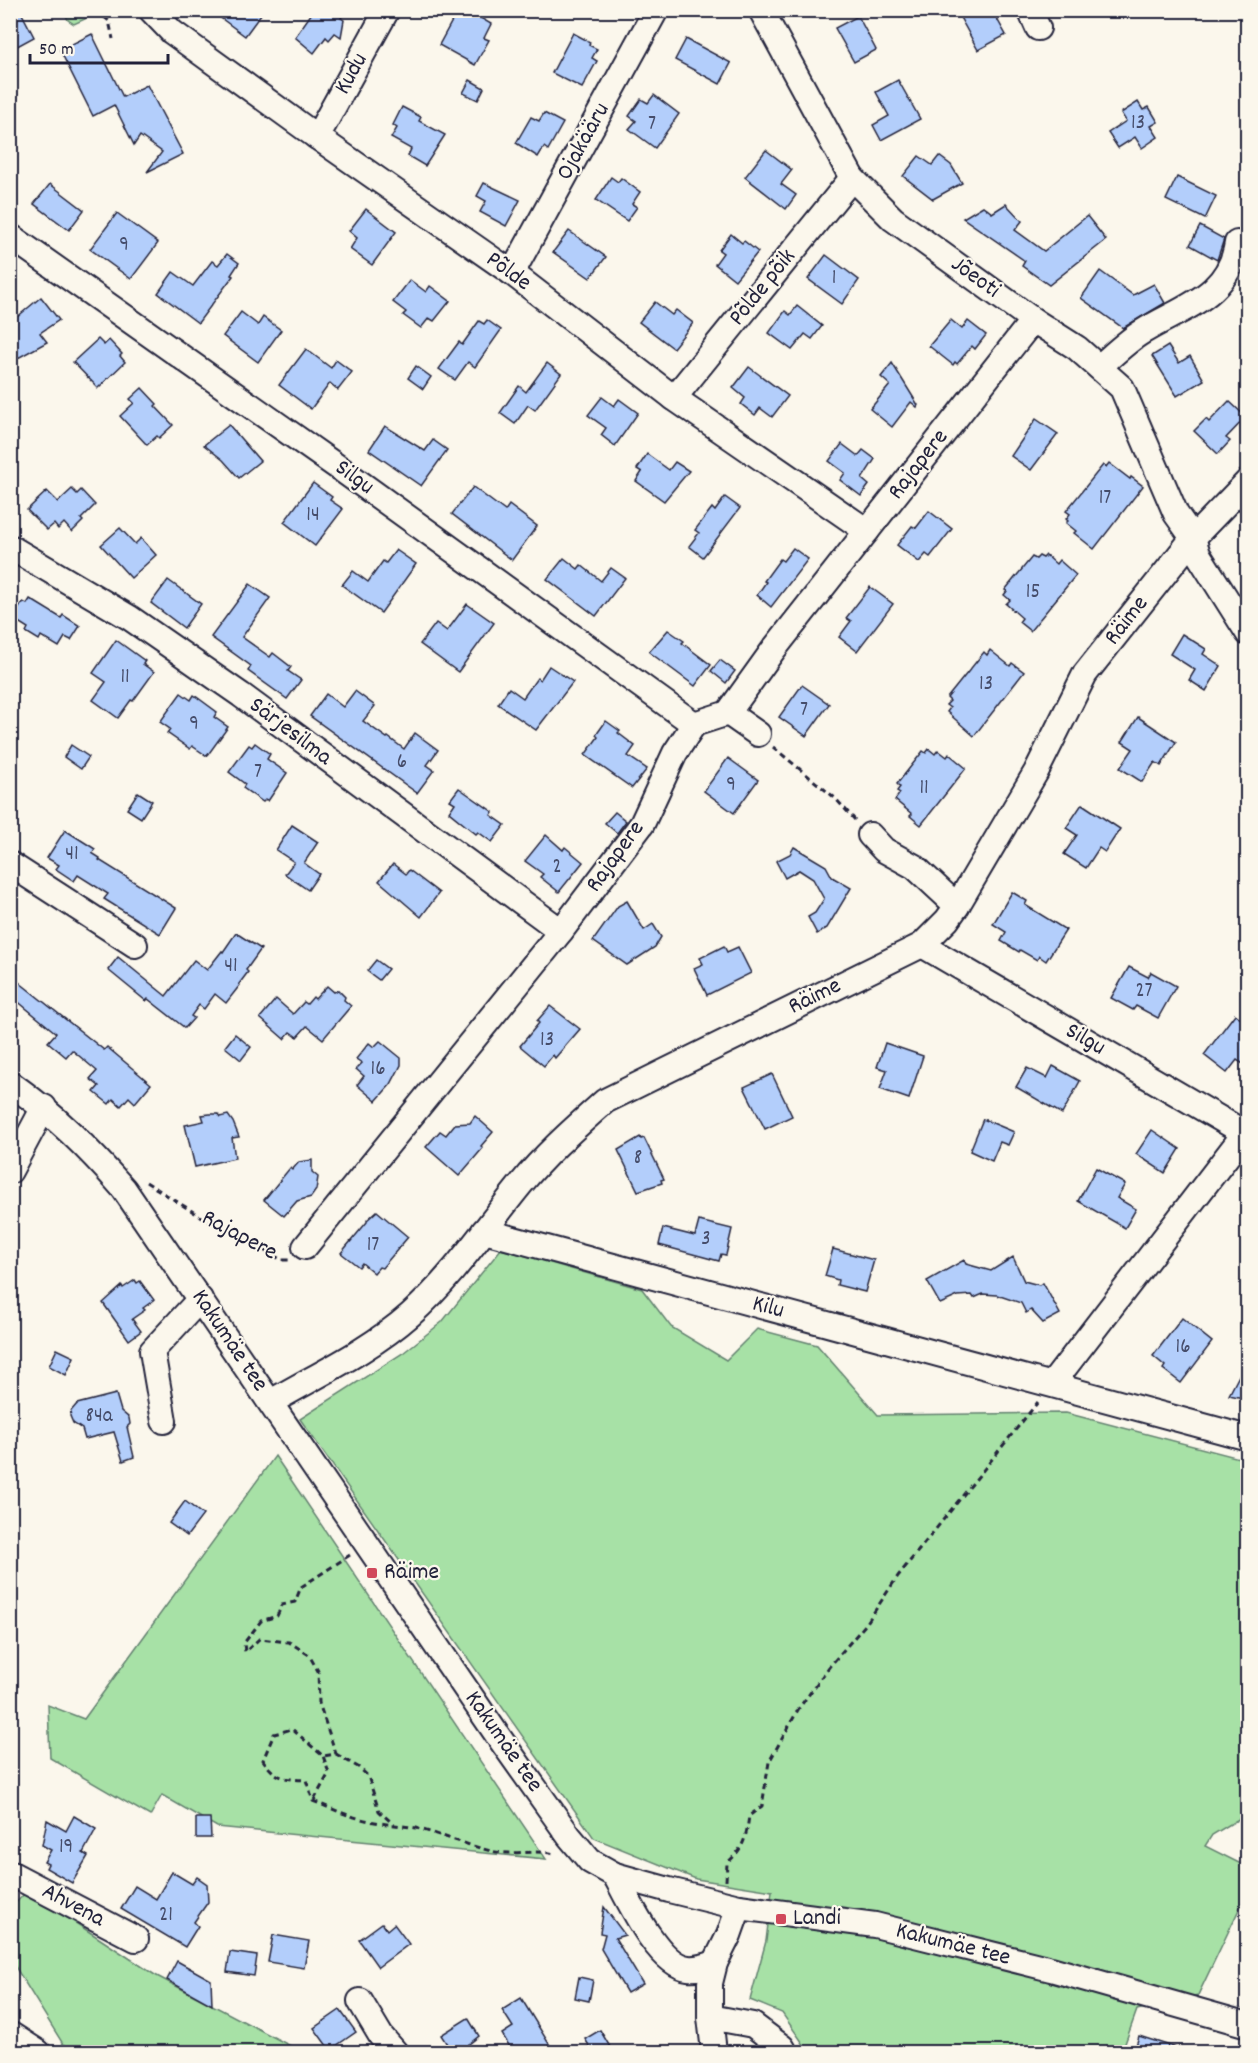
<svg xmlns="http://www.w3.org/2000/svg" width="1258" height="2063" font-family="Dekko,sans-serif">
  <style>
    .green { fill: #a7e1a6; stroke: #648270; stroke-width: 1.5 }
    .building { fill: #b3cefb; stroke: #22223b; stroke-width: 1.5 }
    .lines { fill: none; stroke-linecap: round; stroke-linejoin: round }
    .minor-casing { stroke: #22223b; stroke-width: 28 }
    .path { stroke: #22223b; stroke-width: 3; stroke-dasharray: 6 4.5; stroke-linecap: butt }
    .minor { stroke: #fbf7ec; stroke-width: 24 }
    .poi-dot { fill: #d1495b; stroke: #fbf7ec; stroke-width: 2 }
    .labels { text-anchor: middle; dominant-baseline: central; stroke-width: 4.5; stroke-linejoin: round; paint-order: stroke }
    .number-label { font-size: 21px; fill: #464d6b }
    .street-label { font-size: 24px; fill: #22223b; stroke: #fbf7ec }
    .poi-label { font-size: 24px; fill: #22223b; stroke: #fbf7ec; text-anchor: start }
  </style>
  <rect width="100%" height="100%" fill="#fbf7ec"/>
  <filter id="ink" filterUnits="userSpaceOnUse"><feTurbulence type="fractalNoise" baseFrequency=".0167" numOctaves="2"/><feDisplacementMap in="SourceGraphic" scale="12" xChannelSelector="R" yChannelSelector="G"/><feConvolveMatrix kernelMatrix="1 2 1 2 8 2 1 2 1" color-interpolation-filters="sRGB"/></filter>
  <g filter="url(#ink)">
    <!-- green -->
    <g class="green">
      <path d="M64,11H88L85,19L74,24L68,20Z"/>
      <path d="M501,1249L642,1289L671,1327L726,1360L757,1329L817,1345L878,1415L1066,1413L1247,1460V1814L1212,1835L1205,1846L1247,1867V1890L1243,1901L1198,1995L1137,2010L1122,2052H809L782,2013L750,2000L766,1941L772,1891L696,1879L594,1838L300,1419L403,1353L442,1322Z"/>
      <path d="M275,1456L546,1859L217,1827L162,1795L150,1816L50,1758L48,1705L84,1719Z"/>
      <path d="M27,1891L155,1975L302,2052H77L63,2044L11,1960V1908Z"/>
    </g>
    <!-- building -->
    <g class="building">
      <path d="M10,10H20L34,37L10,50Z"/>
      <path d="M210,10H264L245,36Z"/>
      <path d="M314,10H346L341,18L344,20L341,37L335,33L329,40L326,37L314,53L295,37Z"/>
      <path d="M458,10H467L491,24L484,38L489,40L475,65L439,45Z"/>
      <path d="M956,10H992L1006,35L978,50Z"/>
      <path d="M858,16L876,50L854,62L835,28Z"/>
      <path d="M573,33L590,42L589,45L597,49L592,58L597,61L582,88L552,73Z"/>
      <path d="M92,34L123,97L147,85L183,154L147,172L162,152L140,136L134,145L114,105L93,116L60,50Z"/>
      <path d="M686,39L731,63L720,84L675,60Z"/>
      <path d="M470,80L484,88L478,100L463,93Z"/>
      <path d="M898,80L920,119L881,140L873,125L889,116L876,92Z"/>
      <path d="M654,95L679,114L655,148L629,129L636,121L629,116L641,99L648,103Z"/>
      <path d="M1138,102L1143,110L1149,107L1158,122L1151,126L1158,137L1142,148L1135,137L1118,148L1108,133L1126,121L1121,113Z"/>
      <path d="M402,107L421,117L419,121L445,135L425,166L408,156L411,149L391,138L397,128L393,125Z"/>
      <path d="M544,113L563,123L548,150L544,147L538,157L516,143L531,117L539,121Z"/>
      <path d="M766,150L792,170L781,184L796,195L786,209L745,177Z"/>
      <path d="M919,156L932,165L939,156L951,165L962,183L933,199L903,176Z"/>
      <path d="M611,177L618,182L621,178L640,192L632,204L637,207L627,221L596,200Z"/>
      <path d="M1177,177L1216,196L1205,219L1166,200Z"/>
      <path d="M484,183L520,200L506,226L480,212L486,201L477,196Z"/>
      <path d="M50,184L84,210L69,230L34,204Z"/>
      <path d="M1006,204L1022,221L1015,230L1044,251L1087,216L1106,240L1049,285L1022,266L1025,261L963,218L983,206L992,213Z"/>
      <path d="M366,209L396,232L372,265L350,249L357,238L349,231Z"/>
      <path d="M117,213L158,243L131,279L90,249Z"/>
      <path d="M1200,226L1224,239L1217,260L1190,245Z"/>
      <path d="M569,231L606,257L590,278L553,252Z"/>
      <path d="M731,234L742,243L744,241L758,252L735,280L715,264L723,253L719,250Z"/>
      <path d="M227,254L239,263L231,275L233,276L198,323L158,293L173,272L193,286L212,261L218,265Z"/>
      <path d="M826,255L859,280L842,304L808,279Z"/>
      <path d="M1100,271L1133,295L1154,284L1165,303L1123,328L1081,298Z"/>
      <path d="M410,280L426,292L430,286L450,301L434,321L429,318L421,328L403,315L406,312L393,302Z"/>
      <path d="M41,297L59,320L40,333L47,342L18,358L10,344V323Z"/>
      <path d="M655,302L672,315L676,310L693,323L673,348L639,322Z"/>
      <path d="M797,306L822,326L812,339L805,334L792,350L769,333L785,311L790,315Z"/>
      <path d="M241,312L258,325L263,317L281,330L258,362L223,336Z"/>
      <path d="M487,320L501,330L475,367L468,362L455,380L439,369L459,342L462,345L479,321L484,324Z"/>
      <path d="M951,320L962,329L968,321L986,335L975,349L972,346L957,364L955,362L953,365L929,346Z"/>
      <path d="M98,339L104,345L109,340L122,354L120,356L125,362L98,388L73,362Z"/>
      <path d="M1168,346L1179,363L1190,356L1204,380L1177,396L1152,356Z"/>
      <path d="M306,349L331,368L336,360L352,372L338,390L330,383L311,409L279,385Z"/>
      <path d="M547,363L561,374L535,410L528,405L515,424L500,413L519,386L526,392Z"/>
      <path d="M892,363L918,405L917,407L911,402L892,427L870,409L890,385L881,377Z"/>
      <path d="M416,366L431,377L423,389L408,378Z"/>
      <path d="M749,367L788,396L772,417L760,408L755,415L741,404L745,398L733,388Z"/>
      <path d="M142,388L157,404L155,406L173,425L159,438L157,436L147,445L120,416L134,403L130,399Z"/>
      <path d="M602,397L614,406L619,399L638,413L615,446L601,435L606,428L588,415Z"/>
      <path d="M1229,401L1246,417L1226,438L1230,441L1218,454L1194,431L1206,419L1209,422Z"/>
      <path d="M1036,419L1058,434L1031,470L1011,456Z"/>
      <path d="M229,425L260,461L239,478L223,460L204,445Z"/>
      <path d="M385,426L425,451L433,440L447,450L421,486L369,450Z"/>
      <path d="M842,444L858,456L863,450L875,459L862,479L869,485L861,496L840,480L845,473L829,461Z"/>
      <path d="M647,454L669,470L675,462L689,471L664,501L636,481L642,472L637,469Z"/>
      <path d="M1109,463L1130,479L1131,477L1143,486L1094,549L1074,533L1076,531L1066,523L1068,521L1066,519L1070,514L1066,511L1103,465L1106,467Z"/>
      <path d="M313,483L332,497L330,500L343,509L315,546L284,522Z"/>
      <path d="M473,487L505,511L509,505L537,526L512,560L452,514Z"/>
      <path d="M72,489L77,494L81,490L95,505L81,519L83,521L72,532L64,523L58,529L54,524L47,530L27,510L47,491L58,502Z"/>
      <path d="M725,497L740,508L703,557L689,546L699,533L695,530L712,508L715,511Z"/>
      <path d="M929,511L952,529L930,557L926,554L919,562L897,545L912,526L916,528Z"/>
      <path d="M120,528L135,544L141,538L156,555L131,578L101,545Z"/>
      <path d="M793,548L808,559L771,607L757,595L766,582L764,581L780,559L783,561Z"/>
      <path d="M396,550L416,564L381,613L342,585L353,571L368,582L383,561L386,563Z"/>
      <path d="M1046,555L1056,564L1059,560L1076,575L1030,631L1019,622L1022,618L1006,604L1010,600L1004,595L1007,591L1005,590L1032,557L1036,559L1039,556L1043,558Z"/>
      <path d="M564,558L578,569L581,565L601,581L611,568L625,578L596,616L547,579Z"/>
      <path d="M168,580L201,604L184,628L151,603Z"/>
      <path d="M250,584L270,598L242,637L270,657L273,653L291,667L288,671L301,680L287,699L248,671L251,666L211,637Z"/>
      <path d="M870,587L893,604L857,651L839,637L851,621L846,618Z"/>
      <path d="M30,599L61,618L63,615L80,626L71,640L65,637L59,647L41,636L39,640L26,632L28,628L12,618L23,602L27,604Z"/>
      <path d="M467,604L494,623L458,672L420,644L436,623L447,631Z"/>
      <path d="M668,630L684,641L682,643L711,665L695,686L649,652Z"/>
      <path d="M1182,634L1206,649L1203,654L1221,666L1206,691L1189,680L1195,670L1170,654Z"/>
      <path d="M116,640L145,661L143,664L154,672L133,701L131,700L118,718L93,700L106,682L93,673Z"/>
      <path d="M990,650L1010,666L1012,663L1024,672L974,736L947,712L950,708L946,705L950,701L947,698L984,652L987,655Z"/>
      <path d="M720,660L735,671L726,683L711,671Z"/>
      <path d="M549,666L573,682L536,730L498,704L509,688L523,698L537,678L540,680Z"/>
      <path d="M802,685L829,704L806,736L779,717Z"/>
      <path d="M355,691L375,706L363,721L387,738L388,737L404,749L415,733L438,750L427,765L434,770L417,793L310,716L326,694L343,707Z"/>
      <path d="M181,693L191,700L194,695L217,712L214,717L228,727L207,756L192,746L190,749L167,733L170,729L160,722Z"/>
      <path d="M1138,717L1176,742L1161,766L1155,762L1142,782L1120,768L1133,749L1122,742Z"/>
      <path d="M606,721L620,731L618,733L635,746L628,756L647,769L632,788L585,755L598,737L596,735Z"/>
      <path d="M255,743L270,754L267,759L287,773L268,801L266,799L263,802L243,788L245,784L229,772L249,745L252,747Z"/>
      <path d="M71,745L89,757L81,769L64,757Z"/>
      <path d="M929,749L935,754L938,750L947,757L949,754L966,768L921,825L910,816L912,814L895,800L900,793L897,791L900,787L897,784L923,751L926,753Z"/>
      <path d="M728,758L758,780L734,813L704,791Z"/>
      <path d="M459,788L493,812L491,815L505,825L492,842L478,832L476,834L449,812L455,803L450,800Z"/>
      <path d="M138,792L152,801L141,818L127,809Z"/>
      <path d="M1082,804L1120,829L1105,852L1099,848L1086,868L1064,854L1077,835L1066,828Z"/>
      <path d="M615,812L626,821L617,833L605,823Z"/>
      <path d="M292,825L318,842L304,863L319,874L308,890L285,874L294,862L276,850Z"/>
      <path d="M65,830L95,849L92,853L100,858L99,860L176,908L160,934L104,899L108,894L78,875L74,881L56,869L59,865L47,858Z"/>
      <path d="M546,835L563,850L565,847L583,862L559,892L540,877L543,874L525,861Z"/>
      <path d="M794,847L826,866L832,877L851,888L827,928L817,934L808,917L815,913L824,899L813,879L799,870L785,878L776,861L790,854Z"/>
      <path d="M393,864L406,874L409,870L439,893L421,917L379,881Z"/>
      <path d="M1012,892L1027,901L1025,905L1066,930L1046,961L1039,956L1037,960L1020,950L1019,952L1001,941L1006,932L993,924Z"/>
      <path d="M627,901L644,930L653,924L661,937L655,947L627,965L593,941L618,906Z"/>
      <path d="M236,933L261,949L246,970L248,972L239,984L240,985L226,1003L215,994L204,1009L199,1005L191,1016L194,1018L185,1028L148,999L146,1001L108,970L118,957L166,996L194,960L207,970L222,951L223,952Z"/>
      <path d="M724,946L727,952L738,947L751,973L707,995L694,968L703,964L700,958Z"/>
      <path d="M376,960L388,969L379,980L367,971Z"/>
      <path d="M1129,967L1148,977L1151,972L1176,986L1158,1018L1136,1006L1133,1010L1111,998Z"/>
      <path d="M10,975L104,1050L107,1047L151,1084L135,1103L129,1097L121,1106L113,1099L109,1104L94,1092L99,1086L90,1079L97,1071L72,1050L66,1057L48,1042L56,1033L10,995Z"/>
      <path d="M327,986L334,992L338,990L345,997L344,1000L351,1006L323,1039L307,1026L297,1037L290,1032L284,1039L260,1018L276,999L293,1014L304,1002L307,1004L313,997L315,999Z"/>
      <path d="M550,1006L580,1029L555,1058L553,1055L544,1066L520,1046L539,1023L537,1021Z"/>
      <path d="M1235,1014L1248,1023V1067L1237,1060L1227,1073L1204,1055Z"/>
      <path d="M235,1034L251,1047L241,1060L225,1047Z"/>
      <path d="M380,1041L401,1058V1065L391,1084L376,1101L357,1085L364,1076L356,1069L362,1063L356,1059L369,1043L374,1047Z"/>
      <path d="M885,1043L923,1056L909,1099L880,1089L887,1070L877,1067Z"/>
      <path d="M1053,1066L1080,1081L1062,1114L1016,1087L1027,1068L1047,1078Z"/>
      <path d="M772,1074L792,1116L765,1129L744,1087Z"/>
      <path d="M210,1114H218L220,1117L228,1115L233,1122L239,1137L232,1138L235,1158L195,1167L185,1125L204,1121L202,1115Z"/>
      <path d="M475,1116L493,1132L481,1146L483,1148L459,1176L426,1147L440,1131L446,1135L455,1124L470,1123Z"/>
      <path d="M983,1119L1014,1132L1008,1145L1000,1142L992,1161L970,1151Z"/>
      <path d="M1152,1130L1180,1149L1165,1173L1136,1154Z"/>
      <path d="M640,1137L641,1139L644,1138L664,1179L661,1180L662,1183L638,1191L618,1150Z"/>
      <path d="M312,1160V1172L318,1177L316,1190L311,1197L297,1201L284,1216L264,1200L290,1168L292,1170L299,1162Z"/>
      <path d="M1096,1168L1125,1184L1117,1198L1136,1209L1125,1228L1078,1201Z"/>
      <path d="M377,1211L408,1237L382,1268L379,1267L374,1273L362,1263L359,1267L341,1253L367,1222V1220Z"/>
      <path d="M699,1221L732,1229L726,1255L721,1254L719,1261L659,1245L663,1228L695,1236Z"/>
      <path d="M833,1249L874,1260L865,1292L837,1285L838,1280L825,1276Z"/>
      <path d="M1013,1257L1024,1281L1039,1285L1043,1283L1060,1314L1043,1323L1031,1310L1026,1313L1021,1303L997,1295L983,1294L974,1298L972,1295L958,1296L940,1304L927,1281L964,1260L966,1264L991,1271Z"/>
      <path d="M135,1280L137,1283L140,1281L154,1300L143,1308L145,1310L132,1319L141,1331L129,1340L103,1303L122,1286L123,1288Z"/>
      <path d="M1182,1318L1212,1342L1181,1383L1163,1369L1165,1366L1153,1356Z"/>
      <path d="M57,1349L74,1357L66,1375L49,1366Z"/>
      <path d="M1248,1358V1399L1229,1395Z"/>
      <path d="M116,1394L121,1411L129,1418L130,1424L127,1427L134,1457L123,1461L114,1432L85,1439L82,1429L73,1423L70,1416L71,1411L77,1404Z"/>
      <path d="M185,1501L203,1515L187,1536L169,1523Z"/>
      <path d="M74,1816L96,1829L83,1853L88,1856L72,1883L46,1868L48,1864L44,1862L51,1850L42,1845L47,1820L66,1831Z"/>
      <path d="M196,1818H210L211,1838H196Z"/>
      <path d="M172,1872L192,1884L197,1877L207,1884L208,1902L194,1922L198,1926L185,1947L121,1909L135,1886L156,1899Z"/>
      <path d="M604,1907L625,1935L615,1938L643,1984L627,1993L601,1949L605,1934L600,1933Z"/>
      <path d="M382,1923L387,1930L394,1924L409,1944L378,1967L359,1940Z"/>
      <path d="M273,1935L309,1941L304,1968L268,1962Z"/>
      <path d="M230,1952L257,1956L254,1976L227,1972Z"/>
      <path d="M177,1961L211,1980L212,2005L167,1980Z"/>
      <path d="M579,1977L593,1980L589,2001L575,1998Z"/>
      <path d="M521,1998L554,2052H513L502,2034L513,2027L502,2010Z"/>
      <path d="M340,2010L356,2032L330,2050L314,2028Z"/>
      <path d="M468,2018L479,2036L459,2052H452L441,2035Z"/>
      <path d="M600,2030L613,2052H593L585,2039Z"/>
      <path d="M1139,2036L1180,2049V2052H1134Z"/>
    </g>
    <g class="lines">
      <!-- minor casing -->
      <g class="minor-casing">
        <g id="minor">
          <path d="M151,10L172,32L317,137L512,273L674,398L867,531"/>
          <path d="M761,10L852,178L893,219L1033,320L1077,348L1122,388L1176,514L1193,538L1198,554L1248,633"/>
          <path d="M1030,10L1038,28"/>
          <path d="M317,137L387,10"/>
          <path d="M10,236L342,470L694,724"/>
          <path d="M512,273L656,10"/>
          <path d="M1099,367C1113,355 1127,341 1142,332C1182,307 1229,297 1237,243"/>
          <path d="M674,398L852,178"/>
          <path d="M10,547L130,618L241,695L561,931"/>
          <path d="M728,713L758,734"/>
          <path d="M870,835L884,850L915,867L957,906"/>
          <path d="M10,864L135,945"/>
          <path d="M922,945L1248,1135"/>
          <path d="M10,1083C55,1115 88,1148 124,1189L498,1736L569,1836L590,1861L615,1875L669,1890L739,1907L875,1925L1051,1969L1248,2025"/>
          <path d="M10,1171L44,1107"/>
          <path d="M484,1231L1248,1438"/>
          <path d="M305,1247L561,931L642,824L675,753L694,724L728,713L774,649L1033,320"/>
          <path d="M1052,1384L1248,1129"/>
          <path d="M271,1402C317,1375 369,1351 410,1315C453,1277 485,1228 521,1184C546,1153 576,1127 605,1101L922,945L947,920L957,906L1036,772L1085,674L1193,538L1248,481"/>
          <path d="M164,1421L152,1351L200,1299"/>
          <path d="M10,1873L136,1939"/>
          <path d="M615,1875C628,1899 658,1965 688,1968C698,1969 706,1966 715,1963"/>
          <path d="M360,2001L381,2036L395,2052"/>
          <path d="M710,2017L753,2025L782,2047L785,2052"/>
          <path d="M10,2034L38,2052"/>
          <path d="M714,2052L710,2017V1983L715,1963L729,1935L739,1907"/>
        </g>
      </g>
      <!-- path -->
      <g class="path">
        <path d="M96,10L109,21L113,39"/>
        <path d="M773,747L835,798L855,820"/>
        <path d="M146,1182L203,1218L282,1260H289"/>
        <path d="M350,1555L301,1587L295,1602L282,1605L277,1616L261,1621L244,1643L245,1652L259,1639L289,1642L309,1655L318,1671L319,1703L336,1754L323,1756L292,1729L274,1734L263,1760C276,1779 284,1779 306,1780L313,1801C332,1809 350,1817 370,1821C387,1825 404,1825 420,1829C444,1836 467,1845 491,1851C512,1856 534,1849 555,1854"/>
        <path d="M336,1754L358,1767L368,1776L379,1811L391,1822"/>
        <path d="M314,1800L329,1773L323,1756"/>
        <path d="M726,1881L727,1863C744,1848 746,1838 749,1816L762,1806L769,1762L799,1708L829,1667L866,1624L898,1576L1038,1402"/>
      </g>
      <!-- minor -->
      <use href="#minor" class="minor"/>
    </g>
  </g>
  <!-- markers -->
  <g class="poi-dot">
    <rect x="366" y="1567" width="12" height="12" rx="3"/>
    <rect x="775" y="1913" width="12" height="12" rx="3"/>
  </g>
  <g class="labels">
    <!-- number labels -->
    <g class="number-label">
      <text x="1138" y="124">13</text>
      <text x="652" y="125">7</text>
      <text x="124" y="246">9</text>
      <text x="834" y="279">1</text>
      <text x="1105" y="499">17</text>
      <text x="313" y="516">14</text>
      <text x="1033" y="593">15</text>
      <text x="125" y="678">11</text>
      <text x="986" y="685">13</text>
      <text x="804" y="711">7</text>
      <text x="194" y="725">9</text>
      <text x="402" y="763">6</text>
      <text x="258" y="773">7</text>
      <text x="731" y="786">9</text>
      <text x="924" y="789">11</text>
      <text x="72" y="855">41</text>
      <text x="557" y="868">2</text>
      <text x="231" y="967">41</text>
      <text x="1144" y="992">27</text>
      <text x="547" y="1041">13</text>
      <text x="378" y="1070">16</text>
      <text x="638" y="1159">8</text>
      <text x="706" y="1240">3</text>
      <text x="373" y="1246">17</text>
      <text x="1183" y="1348">16</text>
      <text x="99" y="1417">84a</text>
      <text x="66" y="1848">19</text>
      <text x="166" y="1916">21</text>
    </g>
    <!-- street labels -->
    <g class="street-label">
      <text transform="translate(352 74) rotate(-61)">Kudu</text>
      <text transform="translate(584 142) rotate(-61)">Ojakääru</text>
      <text transform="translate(508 272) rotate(36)">Põlde</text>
      <text transform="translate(975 278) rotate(36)">Jõeoti</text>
      <text transform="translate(763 288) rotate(-51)">Põlde põik</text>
      <text transform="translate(919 465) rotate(-52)">Rajapere</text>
      <text transform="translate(354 478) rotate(36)">Silgu</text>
      <text transform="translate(1127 621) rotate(-52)">Räime</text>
      <text transform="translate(290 732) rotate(37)">Särjesilma</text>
      <text transform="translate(616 857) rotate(-54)">Rajapere</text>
      <text transform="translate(815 997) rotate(-26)">Räime</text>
      <text transform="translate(1085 1040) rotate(30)">Silgu</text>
      <text transform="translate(239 1236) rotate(28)">Rajapere</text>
      <text transform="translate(768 1308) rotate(15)">Kilu</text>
      <text transform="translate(229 1341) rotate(56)">Kakumäe tee</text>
      <text transform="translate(503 1742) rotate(55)">Kakumäe tee</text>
      <text transform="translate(73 1906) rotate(28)">Ahvena</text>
      <text transform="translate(953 1945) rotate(14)">Kakumäe tee</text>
    </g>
    <!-- poi labels -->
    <g class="poi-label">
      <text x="384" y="1573">Räime</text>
      <text x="793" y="1919">Landi</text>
    </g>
  </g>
  <!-- margin -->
  <rect width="1258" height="2063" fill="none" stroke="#fbf7ec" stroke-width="36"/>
  <rect x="18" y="18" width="1222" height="2027" fill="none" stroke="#22223b" stroke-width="2" filter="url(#ink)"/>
  <!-- scale -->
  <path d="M30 54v9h138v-9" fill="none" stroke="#22223b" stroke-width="3"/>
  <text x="39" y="54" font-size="18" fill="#22223b" stroke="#fbf7ec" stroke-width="4.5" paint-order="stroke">50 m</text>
</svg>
